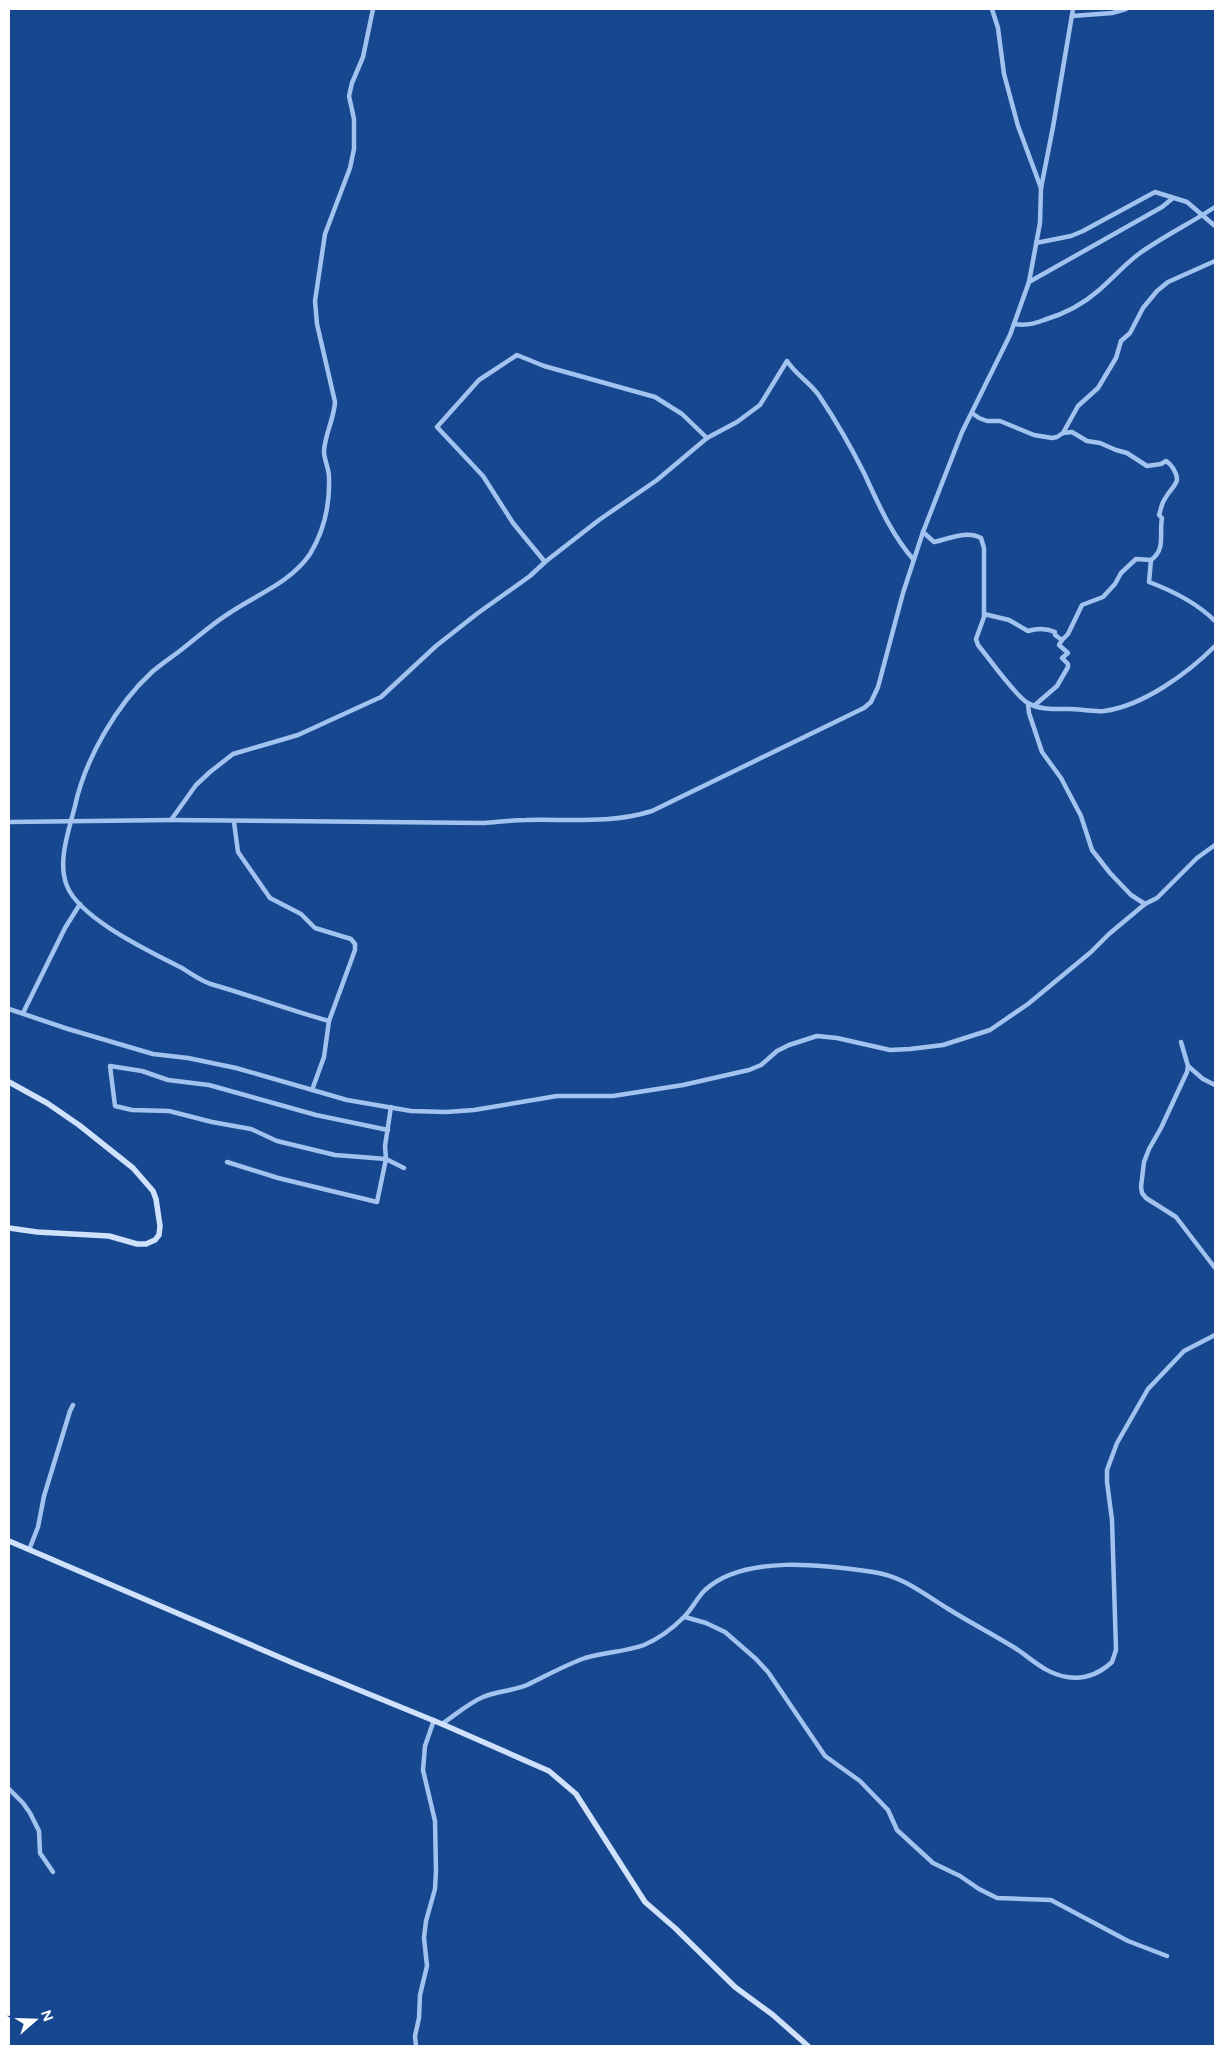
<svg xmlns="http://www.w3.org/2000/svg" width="1224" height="2055" font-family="Figtree,sans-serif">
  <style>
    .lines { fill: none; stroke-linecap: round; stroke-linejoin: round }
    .minor { stroke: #a2c3ef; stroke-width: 4.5 }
    .secondary { stroke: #d0e1fb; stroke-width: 5.5 }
  </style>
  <rect width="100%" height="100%" fill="#17478e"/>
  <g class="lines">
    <!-- minor -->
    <g class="minor">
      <path d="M992,9L998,28L1004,74L1018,126L1041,188"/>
      <path d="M1072,16L1112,13L1126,9"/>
      <path d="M1036,243L1071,236L1083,231L1155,192L1187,202L1215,226"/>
      <path d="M1029,282L1162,207L1173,198"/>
      <path d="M1014,324C1025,326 1034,324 1044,320C1064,314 1082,305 1098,291C1112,279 1125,264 1140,253C1164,236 1191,223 1215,207"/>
      <path d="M972,413L979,418L987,421H1000L1034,435L1052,438L1057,437L1063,433L1078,406L1098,388L1116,358L1121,341L1130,333L1143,308L1157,291L1168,282L1215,261"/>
      <path d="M1063,433L1072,432L1087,441L1100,443L1116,450L1127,453L1147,466L1161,464L1166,461C1171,464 1171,465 1174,470C1182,483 1172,486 1166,497C1163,501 1161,507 1160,512L1159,515L1162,518C1159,535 1166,549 1151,560L1149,582C1173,591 1197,603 1215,621"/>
      <path d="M923,532L934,542C949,539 966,530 981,538L984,548V617L976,639L978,645C988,657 1016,697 1028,703C1039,710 1057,709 1069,709C1080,709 1093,712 1104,711C1143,706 1188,673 1215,646"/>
      <path d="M545,562L513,523L483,476L437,427L479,380L517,355L544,366L655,397L682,414L707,438"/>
      <path d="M984,614L1009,620L1028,631C1038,628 1046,628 1055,632V635L1062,640L1068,634L1082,605L1103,597L1115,584L1121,573L1136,559L1151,560"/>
      <path d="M1028,704L1029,713L1042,752L1061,778L1081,816L1092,850L1110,873L1131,895L1145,904"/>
      <path d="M1035,705L1057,686L1068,667V664L1062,658L1068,653L1059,645L1062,640"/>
      <path d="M171,820L196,785L210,772L233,754L298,735L381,697L436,646L478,613L530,576L545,562L599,520L657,480L707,438L737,422L760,405L787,361C796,375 811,383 820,397C836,421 851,447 864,473C878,503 891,534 913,559"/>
      <path d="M9,822L171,820L484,823C498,822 512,820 526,820C569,819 611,824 652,811L864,708L871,702L878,687L903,593L923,532L962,432L1010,335L1029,282L1040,223L1041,188L1053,127L1073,9"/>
      <path d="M234,822L238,852L270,898L301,914L315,928L351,939L355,944V950L329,1021L324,1057L312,1090"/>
      <path d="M9,1009L68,1029L153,1054L188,1058L236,1068L347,1100L411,1111L446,1112L474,1110L557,1096H613L683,1085L749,1070L761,1065L777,1051L789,1045L817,1036L837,1038L890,1050L910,1049L943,1045L990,1030L1028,1004L1091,952L1109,934L1145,904L1157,898L1197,858L1215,845"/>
      <path d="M23,1013L65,928L80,904"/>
      <path d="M329,1021C290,1010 252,996 214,985C202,982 192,974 182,968C151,952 80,919 67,886C57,862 69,830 75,806C85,759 117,704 152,672C161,664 172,657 181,650C198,637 213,623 231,612C258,594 291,582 310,554C324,531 330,504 329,477C329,468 324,460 324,451C325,434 334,419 335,402L317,324L315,301L325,234L350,168L354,149V119L349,96L352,83L363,57L373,9"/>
      <path d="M1181,1042L1188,1066L1187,1072L1161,1128L1149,1149L1144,1162L1141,1187L1142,1193L1146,1198L1176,1217L1215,1268"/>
      <path d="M1188,1066L1203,1079L1215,1085"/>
      <path d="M388,1130L316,1115L209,1085L168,1080L142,1071L110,1066L115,1106L132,1110L169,1111L212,1122L251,1129L277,1141L335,1155L386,1159L404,1168"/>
      <path d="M227,1162L278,1178L377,1202L386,1159L385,1146L391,1107"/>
      <path d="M29,1550L38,1527L44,1496L70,1411L73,1405"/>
      <path d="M685,1617L706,1623L725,1632L756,1659L768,1672L825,1756L860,1781L888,1810L897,1830L933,1863L960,1876L979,1889L997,1898L1051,1900L1128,1941L1167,1956"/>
      <path d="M442,1724C455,1715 469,1703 483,1697C497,1691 513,1691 527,1685C546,1676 565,1665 585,1658C604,1652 625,1652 644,1645C658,1639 673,1628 684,1617C692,1609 697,1598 705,1590C744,1554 824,1565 873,1572C903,1576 925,1595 950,1610C971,1623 994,1635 1015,1648C1032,1659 1046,1674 1067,1677C1084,1680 1100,1673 1112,1662L1116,1650L1112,1520L1107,1482V1470L1117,1443L1148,1389L1184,1351L1215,1335"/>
      <path d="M9,1789L23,1803L30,1813L39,1831L40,1853L53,1872"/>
      <path d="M416,2046L415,2036L419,2018L420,1995L427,1966L424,1938L426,1921L435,1889L436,1871L435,1821L423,1770L425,1746L434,1720"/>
    </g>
    <!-- secondary -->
    <g class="secondary">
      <path d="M9,1082L47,1103L79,1125L133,1168L153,1191L156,1199L160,1226L159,1235L155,1240L146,1244H137L109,1236L37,1232L9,1228"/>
      <path d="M9,1541L293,1663L442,1724L549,1771L576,1794L645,1902L675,1928L735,1987L773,2015L808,2046"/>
    </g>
  </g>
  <!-- border -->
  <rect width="1224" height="2055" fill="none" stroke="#ffffff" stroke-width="20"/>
  <!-- north arrow -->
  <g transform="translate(35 2020) rotate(70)" stroke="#17478e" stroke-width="4" paint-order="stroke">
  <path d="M0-4L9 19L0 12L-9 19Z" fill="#ffffff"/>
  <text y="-8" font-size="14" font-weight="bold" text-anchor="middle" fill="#ffffff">N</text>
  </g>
</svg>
